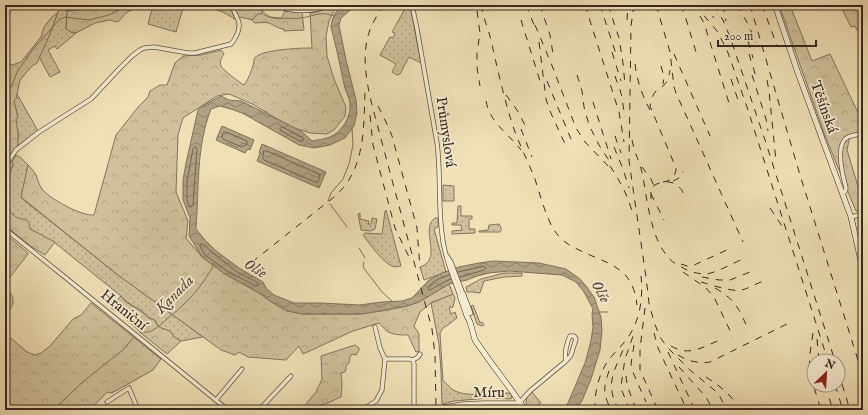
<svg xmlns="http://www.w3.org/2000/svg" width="868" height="415" font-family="'IM FELL English',serif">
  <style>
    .grass { fill: url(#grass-dots); stroke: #82745e }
    .forest { fill: url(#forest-crowns); stroke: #82745e }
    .water { fill: url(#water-waves); stroke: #7f715b }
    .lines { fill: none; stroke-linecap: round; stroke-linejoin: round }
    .shore { stroke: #726451; stroke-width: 1 }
    .stream { stroke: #7f715b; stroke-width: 1 }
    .street-casing { stroke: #645645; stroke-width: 5 }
    .secondary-casing { stroke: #35281f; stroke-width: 6 }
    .street { stroke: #f5ebd0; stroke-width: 3.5 }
    .secondary { stroke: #f5ebd0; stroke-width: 5 }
    .rail { stroke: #35281f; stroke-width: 1; stroke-dasharray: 7 7; stroke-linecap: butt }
    .street-bridge-casing { stroke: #645645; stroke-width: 5; stroke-linecap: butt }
    .street-bridge { stroke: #f5ebd0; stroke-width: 3.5 }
    .labels { text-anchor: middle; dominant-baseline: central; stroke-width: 3.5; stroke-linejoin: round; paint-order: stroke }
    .street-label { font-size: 15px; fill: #35281f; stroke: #f5ebd0 }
    .water-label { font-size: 16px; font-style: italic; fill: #5a4c3d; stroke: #f5ebd0 }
  </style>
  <defs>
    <pattern id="grass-dots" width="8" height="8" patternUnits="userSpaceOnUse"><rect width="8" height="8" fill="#d0c19c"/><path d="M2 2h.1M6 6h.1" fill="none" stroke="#b3a686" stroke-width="1.8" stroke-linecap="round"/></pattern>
    <pattern id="forest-crowns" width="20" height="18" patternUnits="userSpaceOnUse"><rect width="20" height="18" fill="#d0c19c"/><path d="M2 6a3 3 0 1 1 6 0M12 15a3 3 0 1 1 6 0" fill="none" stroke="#b3a686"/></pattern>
    <pattern id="water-waves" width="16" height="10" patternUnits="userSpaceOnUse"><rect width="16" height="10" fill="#b0a183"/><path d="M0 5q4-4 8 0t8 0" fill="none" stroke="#90836b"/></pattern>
  </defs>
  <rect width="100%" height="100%" fill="#f0e0b6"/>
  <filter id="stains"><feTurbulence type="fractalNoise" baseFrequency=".005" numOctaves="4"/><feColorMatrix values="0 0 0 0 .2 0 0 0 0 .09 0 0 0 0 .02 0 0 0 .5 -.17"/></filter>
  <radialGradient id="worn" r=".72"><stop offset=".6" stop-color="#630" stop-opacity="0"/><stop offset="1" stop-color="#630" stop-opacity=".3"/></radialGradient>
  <!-- grass -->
  <g class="grass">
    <path d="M64,5H96L98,8L67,11L66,29L71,32L76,33L57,49L55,46L48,50L60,72L50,77L39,57L50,34L58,12L59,11L57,8Z"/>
    <path d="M153,5H184L176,32L148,24Z"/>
    <path d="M235,5H264L262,13C257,14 255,16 252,20L249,19L239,17L236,14Z"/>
    <path d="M407,5H410L421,63L409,57L400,74L397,75L392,72L396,64L380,55L390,37L393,38L395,33L392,32Z"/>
    <path d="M17,94L38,131L18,146L17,141L19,136L16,127V119L18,117L14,101L16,99V96Z"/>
    <path d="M16,155L20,157L28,165L21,198L118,275L203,337L181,341L174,337L170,331L161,328L157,325L156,321C147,318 147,314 140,310C132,305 126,302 121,296L55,243L30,229L5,208V188L13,164L12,162Z"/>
    <path d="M443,185L454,186V201H443Z"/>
    <path d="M458,206H461V216H472V219H469V229H475V233L452,234V231L462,230L461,225H452V223H457Z"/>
    <path d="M386,210L401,266C400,266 396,267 395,267C384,265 370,244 363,235L365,233L382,234L385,211Z"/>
    <path d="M360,213V219L369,221L368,224H371L372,218L377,219L375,229L371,231L361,230L358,214Z"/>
    <path d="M435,218H438V227L434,229L446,272L424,280L420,267C444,259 419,229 435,218Z"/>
    <path d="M499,224C501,227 502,229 500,232H479V231L488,230L489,225Z"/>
    <path d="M504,273H522V276L504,277L484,281L480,293L473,292H467L466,287L481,279Z"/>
    <path d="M453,294L455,298L453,307L449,308L451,314L455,312L457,318L448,325L443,328L440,333L443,381C447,384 450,387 453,390C464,396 477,394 489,394V398L454,401L442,404L441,371L439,344L431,303Z"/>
    <path d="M473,305L480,323L482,322L484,325L482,326L477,324L471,306Z"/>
    <path d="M532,392L541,403C536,406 533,409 527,406L526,403L527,396Z"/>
    <path d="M508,393L511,394L512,397L511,399L493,398V394Z"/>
  </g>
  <!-- forest -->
  <g class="forest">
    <path d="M104,5H141L126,13L118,22L109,20L95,23L76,33L71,32L66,29L67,11L98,8Z"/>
    <path d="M196,5H231L232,12L236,20C224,11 211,7 196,5Z"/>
    <path d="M335,5H337L329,21L326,36L327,56L334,79L346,107L345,116L334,130L327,134L310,133L291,127L252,104L229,94L217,96L183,118L178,135L176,192L188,221L186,238L202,257L225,274L259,293L273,303L287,311L303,314H361L386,310L407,306L419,302L449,284L453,294L431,303L420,312L414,326L419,334V351L416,352L408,335C401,335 392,335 387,331C384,329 382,326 379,323L353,331L303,354L299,346L286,360L248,357L239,352L235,355L221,350L118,275L21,197L28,165C31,168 34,171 36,175C38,180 39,185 42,189C50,199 81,216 94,215L116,135L139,106L148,97L150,91L160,85H167L175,63L183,56L201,55L221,50L224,54C222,56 219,62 221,66C223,70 240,83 244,85C249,79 252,69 254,62C254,61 254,60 254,59C259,49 302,48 312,48L310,13C319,12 326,9 335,5Z"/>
    <path d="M779,5H790L812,61L830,54L863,123V132L850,136L847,150L861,196H863V210L856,211L825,136Z"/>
    <path d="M840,5H863V28L857,30L855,26L851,27Z"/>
    <path d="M285,11L302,12L304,30L284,31V29C278,29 274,25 269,23C264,22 260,23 255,23L252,20C255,16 257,14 262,13C268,18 274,18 281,19Z"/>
    <path d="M58,12L50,34L37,63L32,66L20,80L16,99L14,101L18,118L16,119C16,124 18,129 18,134C19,138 17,141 18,145L9,156L13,164L5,188V88L9,83L5,77V57H6L9,63L12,65L21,62L41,37L44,27L51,18Z"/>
    <path d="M5,208C9,211 12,214 16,217C23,221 29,216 30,229L55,242L45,255L32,247L8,228L5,233Z"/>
    <path d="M5,234L27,252L28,254L7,281L8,289L13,298V304L5,318Z"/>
    <path d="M121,296L126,302L141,311L150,319H154L157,325L161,328L170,331L174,337L181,341L167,354L142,334L120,313L111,308Z"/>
    <path d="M91,303L161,359L153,370L112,393L107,392L90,410H5V333L27,352L35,355L41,353L50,346L73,319L81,315Z"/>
    <path d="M355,345L359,348V350L356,355L352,354L350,357L349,363L346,366V369L345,372L341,373L342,384L341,397L330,402L321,405L319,410H301L316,392L322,379L321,356Z"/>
  </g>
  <!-- water -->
  <g class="water">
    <path d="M342,5H356L341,18L339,25L346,60L356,100L357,113L354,126L345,138L330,145L314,148L299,145L244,114L234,110L220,106L211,109C196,147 199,189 196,229L204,239L215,250L239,268L263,282L266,288L274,295L294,303H321L360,305L382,302L402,301L412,298L429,280L442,273L459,267L479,263L493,261L539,263L566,269L580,279L586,286L594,297L601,317L602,330L600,350L591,379L582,401L575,410H565L585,363L591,341L593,327L592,314L593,309L584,292L576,282L562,275L509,271L489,273L477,276L467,280L449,284L419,302L407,306L386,310L361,314H303L287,311L273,303L259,293L225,274L202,257L189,236L190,218L183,200V180L186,163L198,110L204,105L221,96L229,100L241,101L301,131L312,141C318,140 325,139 330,137C342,132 351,117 350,105C350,98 345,91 344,84C340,65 336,46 331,27C332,18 335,12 342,5Z"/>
    <path d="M222,126L254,140L250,150L248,149L245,153L216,140Z"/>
    <path d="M262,144L326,172L319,188L257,161L260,154L259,153Z"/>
  </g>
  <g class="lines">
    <!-- shore -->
    <g class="shore">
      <path d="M282,127L298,135L303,138V141H300L281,131L280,129Z"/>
      <path d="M226,132L247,141V144L242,147L223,139L222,137L223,133Z"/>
      <path d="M196,147L197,149L193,205L191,207L189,206L187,200V181L193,149Z"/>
      <path d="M264,151H267L319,174L320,176L318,182H315L264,160L263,158Z"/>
      <path d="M201,244H203L213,253L237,272L257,282L259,284L258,286H256L227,271L205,255L200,246Z"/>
      <path d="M458,272L484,266L486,268L484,270L460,277"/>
      <path d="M449,275C441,278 431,281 428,289L430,290L444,282L451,279"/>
    </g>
    <!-- stream -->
    <g class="stream">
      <path d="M257,5C259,9 267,16 271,17C274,18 296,19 300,18C314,17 319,10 334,16"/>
      <path d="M5,92L7,93L13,83L17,72L33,49L60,19L65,17L89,20L109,15L128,5"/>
      <path d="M5,98L7,93"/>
      <path d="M328,201L331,193L343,179L349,164L353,145L352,128"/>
      <path d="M330,204L347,227"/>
      <path d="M859,220L863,219"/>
      <path d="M359,248L365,258"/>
      <path d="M364,262L363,267L382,292L393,302"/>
      <path d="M599,312H608"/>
      <path d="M140,332C143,332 146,332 149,332C156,329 162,324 167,319C187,303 201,288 214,265"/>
      <path d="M53,410L85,380L123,350L133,338"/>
    </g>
    <!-- street casing -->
    <g class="street-casing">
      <g id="street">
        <path d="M277,5C291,13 316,12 330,5"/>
        <path d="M412,5L417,29L437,143C441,173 438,204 442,234C444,256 453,276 460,296"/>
        <path d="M5,166L16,150L39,132L91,99L119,69L132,56L140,50L144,48L154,47L188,53H195L231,44C235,40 240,30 239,23C238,17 233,13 233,5"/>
        <path d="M842,193L845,192L846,188C843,177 834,144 848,137C852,135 858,135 863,133"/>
        <path d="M851,217L863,214"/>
        <path d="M5,229L66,278L228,410"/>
        <path d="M447,256L451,262L463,294"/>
        <path d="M385,359H409L413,360L414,364V406L415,410"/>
        <path d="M413,360L418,357L420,354"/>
        <path d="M216,400L242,369"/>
        <path d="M107,402L129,388L138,410"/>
        <path d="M445,407L463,404L484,403H518L520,402L530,391L566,361L571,355L576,339L574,336H570C567,342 564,354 566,361"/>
        <path d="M259,410L291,376"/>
        <path d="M362,410L376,401L382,390L385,359L380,348L375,327"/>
      </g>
    </g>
    <!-- secondary casing -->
    <g class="secondary-casing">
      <g id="secondary">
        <path d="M775,5L798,73L851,217L863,270"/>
        <path d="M463,294L470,313"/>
        <path d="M460,296L467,316L470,322L475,340L492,364L512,391L525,410"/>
      </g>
    </g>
    <!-- street -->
    <use href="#street" class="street"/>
    <!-- secondary -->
    <use href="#secondary" class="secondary"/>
    <!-- rail -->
    <g class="rail">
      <path d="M384,5C381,10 377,15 374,21C359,48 366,81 373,109L432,329L435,355L436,410"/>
      <path d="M481,5C483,17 488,28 491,40C497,67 503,94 511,120C517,140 527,159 535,179C540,195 546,217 554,230C560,239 568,245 577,249C606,264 633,265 637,305"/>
      <path d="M516,5L517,8"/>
      <path d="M526,5L536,30"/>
      <path d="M540,5L550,35L553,54"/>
      <path d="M585,5L619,112L624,142"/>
      <path d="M600,5L617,57"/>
      <path d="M608,5L619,38L623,63L625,85"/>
      <path d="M634,5L631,26L629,161L646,277L649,303L654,322L660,337L667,347L690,370L713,389L719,395L727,410"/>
      <path d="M656,5L670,52L674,87L676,93L743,242"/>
      <path d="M681,5L686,19L696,52"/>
      <path d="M695,5L717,31L727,50L747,107L828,361"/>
      <path d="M704,5L714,18"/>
      <path d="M714,5L723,20L730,37L766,143L835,361"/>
      <path d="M723,5L726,21"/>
      <path d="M737,5L748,24L756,43"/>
      <path d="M750,5L800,175L863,376"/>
      <path d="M762,5L777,46"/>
      <path d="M477,11L480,33L477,52V68L480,86"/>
      <path d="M700,16L704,23L729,103"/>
      <path d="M521,20L540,81"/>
      <path d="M627,20L628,5"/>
      <path d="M535,25L551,63L576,128L585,142L612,170"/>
      <path d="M748,41L753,58"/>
      <path d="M539,42L546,99L549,109L565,144"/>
      <path d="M612,52L621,81"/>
      <path d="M674,54L710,136"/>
      <path d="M749,54L757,80"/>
      <path d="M635,64C637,81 642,95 650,110"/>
      <path d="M661,66L664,77L663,84"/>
      <path d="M577,75L582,91L584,107L589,125L599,145L610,162"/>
      <path d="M752,75L766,119L768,131"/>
      <path d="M615,76L621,93L625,117"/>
      <path d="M731,79L738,100"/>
      <path d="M767,80L769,91L776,161"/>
      <path d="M547,81L573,144"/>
      <path d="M506,95L517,110L525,125"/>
      <path d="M486,101C490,123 508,133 521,150"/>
      <path d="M593,102L611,159"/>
      <path d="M378,106L387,124L392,136L417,228L418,242L420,268"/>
      <path d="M370,115L373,145L395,228L409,257"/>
      <path d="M521,129L532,157"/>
      <path d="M615,136L621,153"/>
      <path d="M632,140C634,151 639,161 642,172C647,197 650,237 668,257C671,261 675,264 680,266C687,271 697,274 706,274C716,273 733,263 743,259"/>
      <path d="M614,147L623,169L629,188"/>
      <path d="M610,166C620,181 627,194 632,211"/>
      <path d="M642,167L651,179L656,191"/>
      <path d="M673,181L679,178L683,171"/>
      <path d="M663,182C671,181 676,176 676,168L650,106C651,102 652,95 656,91C658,88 662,88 664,85C668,82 669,75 670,70"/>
      <path d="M651,194L664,220"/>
      <path d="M651,199V188C658,181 672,179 679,187C682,189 683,193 684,196"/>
      <path d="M770,208L782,226"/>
      <path d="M252,262L334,197C340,191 346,186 350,178C365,153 364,119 365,90"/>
      <path d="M681,264L687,266H692L729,249"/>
      <path d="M683,272L706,288L714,297L733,337"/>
      <path d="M702,277L719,280H730L750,272"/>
      <path d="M701,282C712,285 731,292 742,290C749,288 756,284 763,281"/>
      <path d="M715,288C736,300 739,309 748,329"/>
      <path d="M645,308L640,349V370L658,410"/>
      <path d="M654,333L658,348L687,410"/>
      <path d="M813,333L810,353L809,371L821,410"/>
      <path d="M817,339L819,361"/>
      <path d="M634,345L631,364L632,370L646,402"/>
      <path d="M671,346C690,357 702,347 720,340"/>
      <path d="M668,352L695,410"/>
      <path d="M678,355C688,361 699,364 710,362L787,324"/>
      <path d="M679,367L706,397L713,410"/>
      <path d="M609,371C603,389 603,393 611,410"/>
      <path d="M838,371L850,410"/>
      <path d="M626,376C627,388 632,399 637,410"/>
      <path d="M706,377C720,386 732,395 740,410"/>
      <path d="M825,385L833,410"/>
      <path d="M835,385L843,410"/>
      <path d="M595,410C594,393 599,372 610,358C618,349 627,341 633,329C641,313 643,294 641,276"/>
      <path d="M619,410C616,404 613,399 612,392C609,378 618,362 623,350"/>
      <path d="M630,410L622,391L621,386L625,359L633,336"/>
    </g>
    <!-- street-bridge casing -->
    <g class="street-bridge-casing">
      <path id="street-bridge" d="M434,410L445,407"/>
    </g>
    <!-- street-bridge -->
    <use href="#street-bridge" class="street-bridge"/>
  </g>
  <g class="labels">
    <!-- street labels -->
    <g class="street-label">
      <text transform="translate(824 107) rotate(70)">Těšínská</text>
      <text transform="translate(446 132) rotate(82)">Průmyslová</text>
      <text transform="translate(124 310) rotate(39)">Hraniční</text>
      <text x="489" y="392">Míru</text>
    </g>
    <!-- water labels -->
    <g class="water-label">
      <text transform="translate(255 269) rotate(31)">Olše</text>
      <text transform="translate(600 292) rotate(62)">Olše</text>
      <text transform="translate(175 295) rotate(-45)">Kanada</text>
    </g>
  </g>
  <!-- margin -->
  <rect width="868" height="415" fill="none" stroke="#f0e0b6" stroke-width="20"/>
  <rect x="6" y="6" width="856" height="403" fill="none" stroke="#35281f" stroke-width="2"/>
  <rect x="10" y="10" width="848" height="395" fill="none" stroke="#35281f"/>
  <!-- north arrow -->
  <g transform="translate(826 373) rotate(25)"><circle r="19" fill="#f5ebd0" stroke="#a89d89"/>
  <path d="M0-3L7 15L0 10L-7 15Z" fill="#8f2418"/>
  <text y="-6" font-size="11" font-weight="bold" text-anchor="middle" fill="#35281f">N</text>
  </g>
  <!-- scale -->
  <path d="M718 40v6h98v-6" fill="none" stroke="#35281f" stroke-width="2"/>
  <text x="724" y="40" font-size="12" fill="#35281f" stroke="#f5ebd0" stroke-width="3" paint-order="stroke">200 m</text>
  <rect width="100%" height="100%" filter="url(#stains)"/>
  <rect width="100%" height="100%" fill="url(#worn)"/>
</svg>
